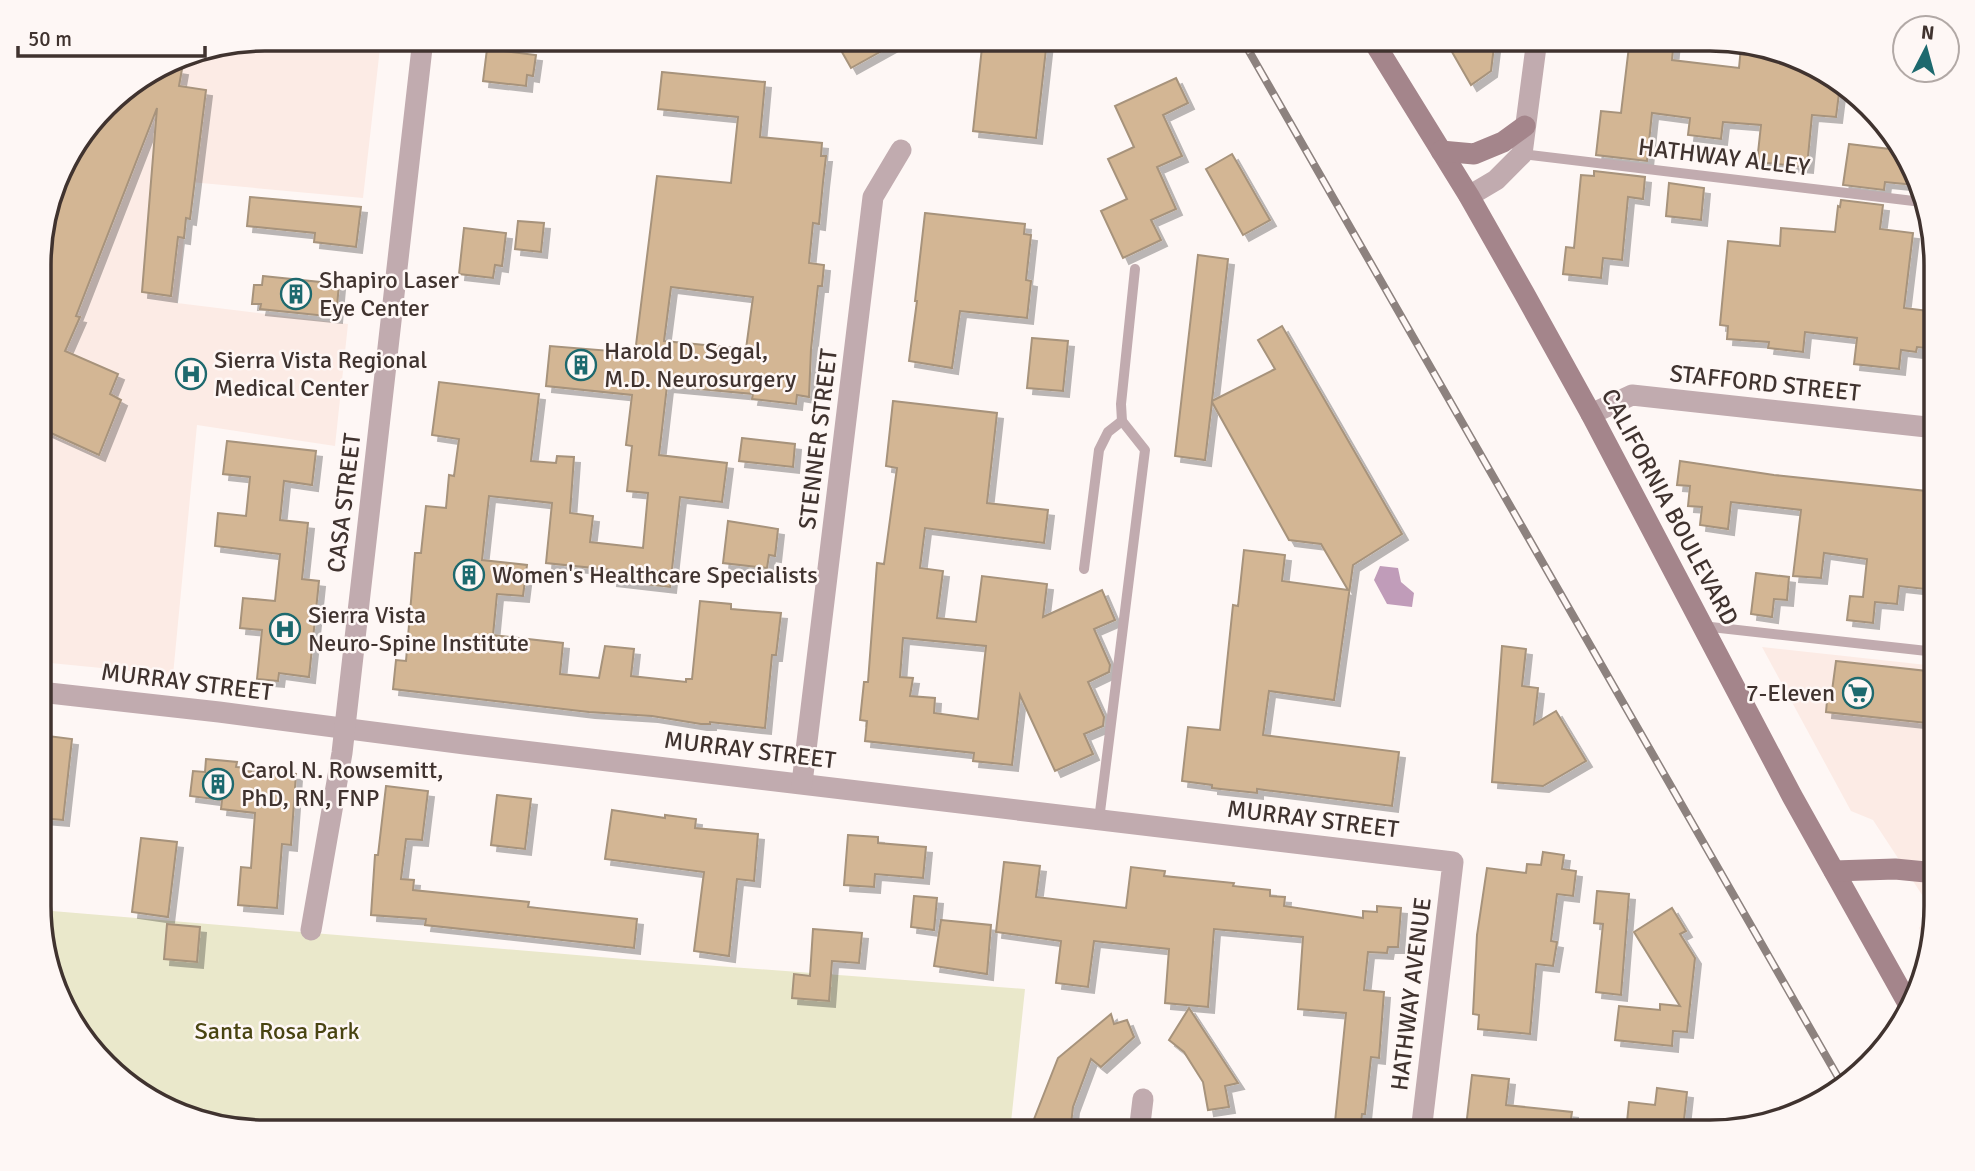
<svg xmlns="http://www.w3.org/2000/svg" width="1975" height="1171" font-family="Signika,sans-serif">
  <style>
    .built { fill: #fcebe5 }
    .green { fill: #eae8cb }
    .water { fill: #c09cb9 }
    .building { fill: #d3b694; stroke: #a7937b; stroke-width: 2; fill-rule: evenodd; filter: url(#shadow) }
    .lines { fill: none; stroke-linecap: round; stroke-linejoin: round }
    .lane { stroke: #c1abaf; stroke-width: 10 }
    .street { stroke: #c1abaf; stroke-width: 21 }
    .secondary { stroke: #a4858b; stroke-width: 21 }
    .rail-casing { stroke: #8d827f; stroke-width: 8 }
    .rail { stroke: #fef7f5; stroke-width: 5; stroke-dasharray: 16; stroke-linecap: butt }
    .labels { text-anchor: middle; dominant-baseline: central; stroke-width: 5; stroke-linejoin: round; paint-order: stroke }
    .street-label { font-size: 24px; fill: #40332f; stroke: #fef7f5 }
    .poi-label { font-size: 24px; fill: #40332f; stroke: #fef7f5; text-anchor: start }
    .park-label { font-size: 24px; fill: #494411; stroke: #fef7f5 }
    .rim { fill: none; stroke: #40332f; stroke-width: 3.5 }
  </style>
  <defs>
    <filter id="shadow"><feDropShadow dx="6" dy="6" stdDeviation="0" flood-color="#0004"/></filter>
  </defs>
  <rect width="100%" height="100%" fill="#fef7f5"/>
  <!-- built -->
  <g class="built">
    <path d="M265,39H381L363,198L190,182L177,303L348,324L335,446L197,425L173,675L40,662V236L62,164L115,95L178,56Z"/>
    <path d="M1762,647L1936,666V921L1928,946L1919,928L1932,910L1873,820L1851,811Z"/>
  </g>
  <!-- green -->
  <path class="green" d="M40,910L624,959L1025,989L1010,1132H264L151,1102L76,1032L40,935Z"/>
  <!-- water -->
  <path class="water" d="M1380,566L1398,568L1401,582L1414,593L1412,607L1387,604L1374,580Z"/>
  <!-- building -->
  <g class="building">
    <path d="M834,38H905L851,68Z"/>
    <path d="M983,38L1047,40L1036,138L973,131Z"/>
    <path d="M1444,38H1495L1491,71L1471,85Z"/>
    <path d="M1630,38H1674L1672,60L1739,68L1741,47L1824,69L1840,85L1836,117L1812,115L1807,167L1757,162L1761,125L1723,122L1721,139L1688,135L1690,118L1652,113L1647,161L1596,155L1601,111L1621,113Z"/>
    <path d="M487,49L536,55L533,76L527,75L526,86L483,81Z"/>
    <path d="M162,66L182,69L179,86L206,90L190,219L186,218L184,238L178,237L171,296L142,292L157,108L76,316L80,317L65,351L118,374L110,394L121,400L99,455L40,428V240L48,225L44,222L62,164L115,95Z"/>
    <path d="M662,72L765,82L760,137L822,143L821,156H826L823,182L819,224L813,223L809,263L824,265L822,286H818L811,349L809,397L797,395L796,404L752,399L753,394L667,386L659,455L727,463L722,502L680,497L670,587L611,580L612,570L546,563L552,503L489,496L482,560L527,565L523,596L497,594L493,635L563,643L560,674L599,678L605,646L634,649L631,676L686,682V679H692L700,601L731,604V609L781,613L776,655H772L765,728L710,722V724H701L652,716L589,712L393,689L396,660L406,661L415,553H421L426,506L446,508L449,475L454,476L459,439L432,435L439,382L539,394L531,461L556,463L557,456L574,457L570,513L593,516L590,542L643,548L648,493L627,491L632,446L626,445L632,395L546,386L550,346L635,353L657,176L731,183L738,117L658,109ZM671,287L753,297L746,349L664,341Z"/>
    <path d="M1176,78L1188,103L1163,115L1182,156L1157,167L1176,209L1151,220L1161,240L1123,258L1101,211L1127,199L1108,159L1134,147L1115,106Z"/>
    <path d="M1849,144L1906,151L1916,185L1885,182L1884,190L1843,185Z"/>
    <path d="M1232,154L1270,220L1243,235L1206,169Z"/>
    <path d="M1594,171L1645,177L1643,199L1628,197L1622,260L1603,258L1601,278L1563,274L1566,247L1574,248L1581,175L1594,176Z"/>
    <path d="M1669,183L1704,188L1701,220L1666,216Z"/>
    <path d="M250,197L361,207L356,247L314,242L315,233L247,226Z"/>
    <path d="M1841,200L1883,205L1880,229L1913,233L1904,308L1936,312V349L1917,347L1916,352L1901,350L1899,369L1854,364L1857,338L1805,332L1803,352L1768,348L1769,342L1727,339L1728,326L1720,325L1728,241L1780,246L1781,228L1835,232L1838,206L1840,207Z"/>
    <path d="M925,213L1025,224L1024,234L1031,235L1026,280L1031,281L1027,318L960,311L952,368L909,361L917,301H915Z"/>
    <path d="M518,221L544,223L541,252L515,249Z"/>
    <path d="M464,228L506,233L502,266L495,265L493,278L459,274Z"/>
    <path d="M1198,255L1228,259L1212,401L1275,369L1258,340L1282,326L1402,534L1353,565L1334,700L1269,691L1263,735L1399,752L1392,806L1257,789V793L1212,788V785L1182,781L1188,727L1220,730L1233,605L1238,606L1244,550L1285,555L1282,581L1348,590L1321,544L1289,540L1212,402L1205,460L1175,456Z"/>
    <path d="M263,276L339,284L336,317L260,309L261,304H252L254,285H262Z"/>
    <path d="M1032,338L1068,341L1063,391L1027,388Z"/>
    <path d="M893,401L997,413L987,503L1048,510L1044,543L925,528L920,568L943,571L937,618L976,622L982,576L1047,584L1043,617L1102,590L1115,620L1094,629L1110,665L1109,672L1088,682L1104,717L1103,726L1084,734L1093,754L1055,771L1020,695L1012,765L973,761L974,753L865,741L867,721L860,720L864,682H868L877,563L884,564L897,468L886,466ZM903,638L986,646L978,719L934,713L935,698L910,696L913,678L900,677Z"/>
    <path d="M742,438L795,444L793,467L739,461Z"/>
    <path d="M227,441L316,451L312,485L284,481L280,520L308,523L302,579L319,581L309,677L279,673L278,681L257,679L262,630L240,628L243,598L275,601L280,554L215,546L218,513L246,516L250,477L223,474Z"/>
    <path d="M1680,461L1774,475L1936,492V571L1934,590L1899,586L1897,604L1875,602L1873,623L1847,620L1850,596L1863,597L1867,559L1824,553L1821,578L1793,576L1801,510L1731,502L1728,529L1700,525L1702,507L1688,506L1690,486L1677,485Z"/>
    <path d="M728,521L778,529L775,556L769,555L767,568L723,563Z"/>
    <path d="M1756,573L1789,577L1787,600L1774,599L1772,617L1751,614Z"/>
    <path d="M1502,646L1526,649L1522,686L1538,688L1534,724L1556,711L1586,761L1543,786L1492,782Z"/>
    <path d="M1836,661L1936,672V724L1826,712L1828,690L1832,691Z"/>
    <path d="M40,735L72,739L63,820L40,818Z"/>
    <path d="M206,759L237,762L236,767L245,768V771L296,774L291,845L282,844L277,908L238,905L241,867L251,868L255,813L221,809L222,800L190,796L193,771L205,772Z"/>
    <path d="M386,786L428,791L422,840L406,839L401,879L414,880L413,890L529,902L528,907L637,919L634,948L425,925L426,919L371,915L375,855H378Z"/>
    <path d="M497,795L531,799L525,849L491,845Z"/>
    <path d="M612,810L665,818V815L696,819L695,828L758,834L754,881L737,879L729,956L694,951L704,872L605,859Z"/>
    <path d="M848,835L878,837V843L926,847L923,878L875,874L874,887L844,885Z"/>
    <path d="M141,838L177,842L168,917L132,912Z"/>
    <path d="M1543,852L1564,855L1562,869L1576,871L1573,896L1557,894L1551,941L1557,942L1553,966L1536,964L1530,1034L1478,1029L1479,1015L1473,1014L1477,935L1487,868L1526,873L1527,864L1541,865Z"/>
    <path d="M1004,862L1040,866L1036,897L1126,908L1131,867L1165,871L1164,876L1234,883L1233,886L1270,890V896L1285,897L1284,906L1363,918V911L1377,912V906L1401,908L1398,947H1388L1387,953L1368,952L1364,990L1384,992L1379,1058L1371,1057L1365,1114H1362L1360,1132H1334L1346,1013L1298,1009L1303,937L1214,929L1208,1007L1165,1003L1169,949L1094,941L1088,987L1056,983L1061,941L996,932Z"/>
    <path d="M1597,891L1629,894L1621,995L1596,992L1603,924L1594,923Z"/>
    <path d="M914,896L937,898L934,930L911,927Z"/>
    <path d="M1672,908L1686,931L1680,934L1695,958L1687,1032L1673,1031L1672,1046L1615,1040L1619,1006L1660,1010V1004L1680,1006L1634,932Z"/>
    <path d="M941,920L991,925L987,974L934,966Z"/>
    <path d="M167,924L200,927L197,962L164,959Z"/>
    <path d="M813,929L862,933L859,963L832,961L829,1001L792,998L794,974L810,976Z"/>
    <path d="M1189,1008L1238,1083L1225,1086L1229,1107L1208,1110L1203,1082L1184,1052L1169,1040Z"/>
    <path d="M1111,1014L1114,1024L1127,1020L1134,1037L1101,1067L1091,1059L1073,1107L1070,1132H1029L1058,1058Z"/>
    <path d="M1472,1075L1509,1079L1506,1105L1572,1112L1569,1132H1513L1466,1127Z"/>
    <path d="M1657,1088L1687,1092L1683,1129L1657,1126V1132H1626L1629,1102L1655,1105Z"/>
  </g>
  <g class="lines">
    <!-- lane -->
    <g class="lane">
      <path d="M1522,154L1922,202"/>
      <path d="M1084,569L1099,450L1108,432L1122,421"/>
      <path d="M1702,626L1936,652"/>
      <path d="M1099,820L1145,450L1122,421L1121,404L1135,269"/>
    </g>
    <!-- street -->
    <g class="street">
      <path d="M1469,196L1496,180L1522,154L1537,39"/>
      <path d="M1591,414L1632,395L1936,428"/>
      <path d="M40,692L219,712L465,744L1453,862L1421,1132"/>
      <path d="M802,783L873,197L901,150"/>
      <path d="M311,930L342,753L423,39"/>
      <path d="M1139,1132L1143,1099"/>
    </g>
    <!-- secondary -->
    <g class="secondary">
      <path d="M1372,39L1469,196L1524,293L1591,414L1792,796L1910,1007"/>
      <path d="M1441,151L1474,154L1503,142L1525,126"/>
      <path d="M1834,871L1895,869L1936,873"/>
    </g>
    <!-- rail casing -->
    <g class="rail-casing">
      <path id="rail" d="M1242,39L1842,1084"/>
    </g>
    <!-- rail -->
    <use href="#rail" class="rail"/>
  </g>
  <!-- icons -->
  <defs>
    <g id="building-ring" transform="scale(1.575)"><circle r="9.5" fill="#fef7f5" stroke="#1d696e" stroke-width="1.5"/><path d="M-4-6H4V6H1V3H-1V6H-4ZM-2.5-4.3h1.7v1.8h-1.7ZM.8-4.3h1.7v1.8H.8ZM-2.5-1h1.7V.8h-1.7ZM.8-1h1.7V.8H.8Z" fill="#1d696e"/></g>
    <g id="hospital-ring" transform="scale(1.575)"><circle r="9.5" fill="#fef7f5" stroke="#1d696e" stroke-width="1.5"/><path d="M-5-5h3v3.5h4V-5h3V5h-3V1.5h-4V5h-3Z" fill="#1d696e"/></g>
    <g id="supermarket-ring" transform="scale(1.575)"><circle r="9.5" fill="#fef7f5" stroke="#1d696e" stroke-width="1.5"/><path d="M-6-5.5h2.5l.6 2H6L4.5 2H-2.5L-4.4-4H-6ZM-1.5 3.2a1.3 1.3 0 1 0 .1 0ZM3 3.2a1.3 1.3 0 1 0 .1 0Z" fill="#1d696e"/></g>
  </defs>
  <g fill-rule="evenodd">
    <use href="#building-ring" x="296" y="294"/>
    <use href="#building-ring" x="581" y="365"/>
    <use href="#hospital-ring" x="191" y="374"/>
    <use href="#building-ring" x="469" y="575"/>
    <use href="#hospital-ring" x="285" y="629"/>
    <use href="#supermarket-ring" x="1858" y="693"/>
    <use href="#building-ring" x="218" y="784"/>
  </g>
  <g class="labels">
    <!-- street labels -->
    <g class="street-label">
      <text transform="translate(1724 157) rotate(7)">HATHWAY ALLEY</text>
      <text transform="translate(1765 383) rotate(6)">STAFFORD STREET</text>
      <text transform="translate(818 439) rotate(-83)">STENNER STREET</text>
      <text transform="translate(344 503) rotate(-83)">CASA STREET</text>
      <text transform="translate(1670 507) rotate(62)">CALIFORNIA BOULEVARD</text>
      <text transform="translate(187 682) rotate(7)">MURRAY STREET</text>
      <text transform="translate(750 750) rotate(7)">MURRAY STREET</text>
      <text transform="translate(1313 819) rotate(7)">MURRAY STREET</text>
      <text transform="translate(1411 994) rotate(-83)">HATHWAY AVENUE</text>
    </g>
    <!-- poi labels -->
    <g class="poi-label">
      <text x="319" y="280">Shapiro Laser<tspan x="319" dy="28">Eye Center</tspan></text>
      <text x="604" y="351">Harold D. Segal,<tspan x="604" dy="28">M.D. Neurosurgery</tspan></text>
      <text x="214" y="360">Sierra Vista Regional<tspan x="214" dy="28">Medical Center</tspan></text>
      <text x="492" y="575">Women's Healthcare Specialists</text>
      <text x="308" y="615">Sierra Vista<tspan x="308" dy="28">Neuro-Spine Institute</tspan></text>
      <text x="1835" y="693" text-anchor="end">7-Eleven</text>
      <text x="241" y="770">Carol N. Rowsemitt,<tspan x="241" dy="28">PhD, RN, FNP</tspan></text>
    </g>
    <!-- park labels -->
    <g class="park-label">
      <text x="277" y="1031">Santa Rosa Park</text>
    </g>
  </g>
  <!-- crop -->
  <path d="M0 0H1975V1171H0ZM265 51H1710A214 214 0 0 1 1924 265V906A214 214 0 0 1 1710 1120H265A214 214 0 0 1 51 906V265A214 214 0 0 1 265 51Z" fill="#fef7f5" fill-rule="evenodd"/>
  <path class="rim" d="M265 51H1710A214 214 0 0 1 1924 265V906A214 214 0 0 1 1710 1120H265A214 214 0 0 1 51 906V265A214 214 0 0 1 265 51Z"/>
  <!-- north arrow -->
  <g transform="translate(1926 49) rotate(6)"><circle r="33" fill="#fef7f5" stroke="#b2a9a6" stroke-width="2"/>
  <path d="M0-5L12 26L0 18L-12 26Z" fill="#1d696e"/>
  <text y="-10" font-size="19" font-weight="bold" text-anchor="middle" fill="#40332f">N</text>
  </g>
  <!-- scale -->
  <path d="M18 46v10h187v-10" fill="none" stroke="#40332f" stroke-width="3.5"/>
  <text x="28" y="46" font-size="21" fill="#40332f" stroke="#fef7f5" stroke-width="5" paint-order="stroke">50 m</text>
</svg>
